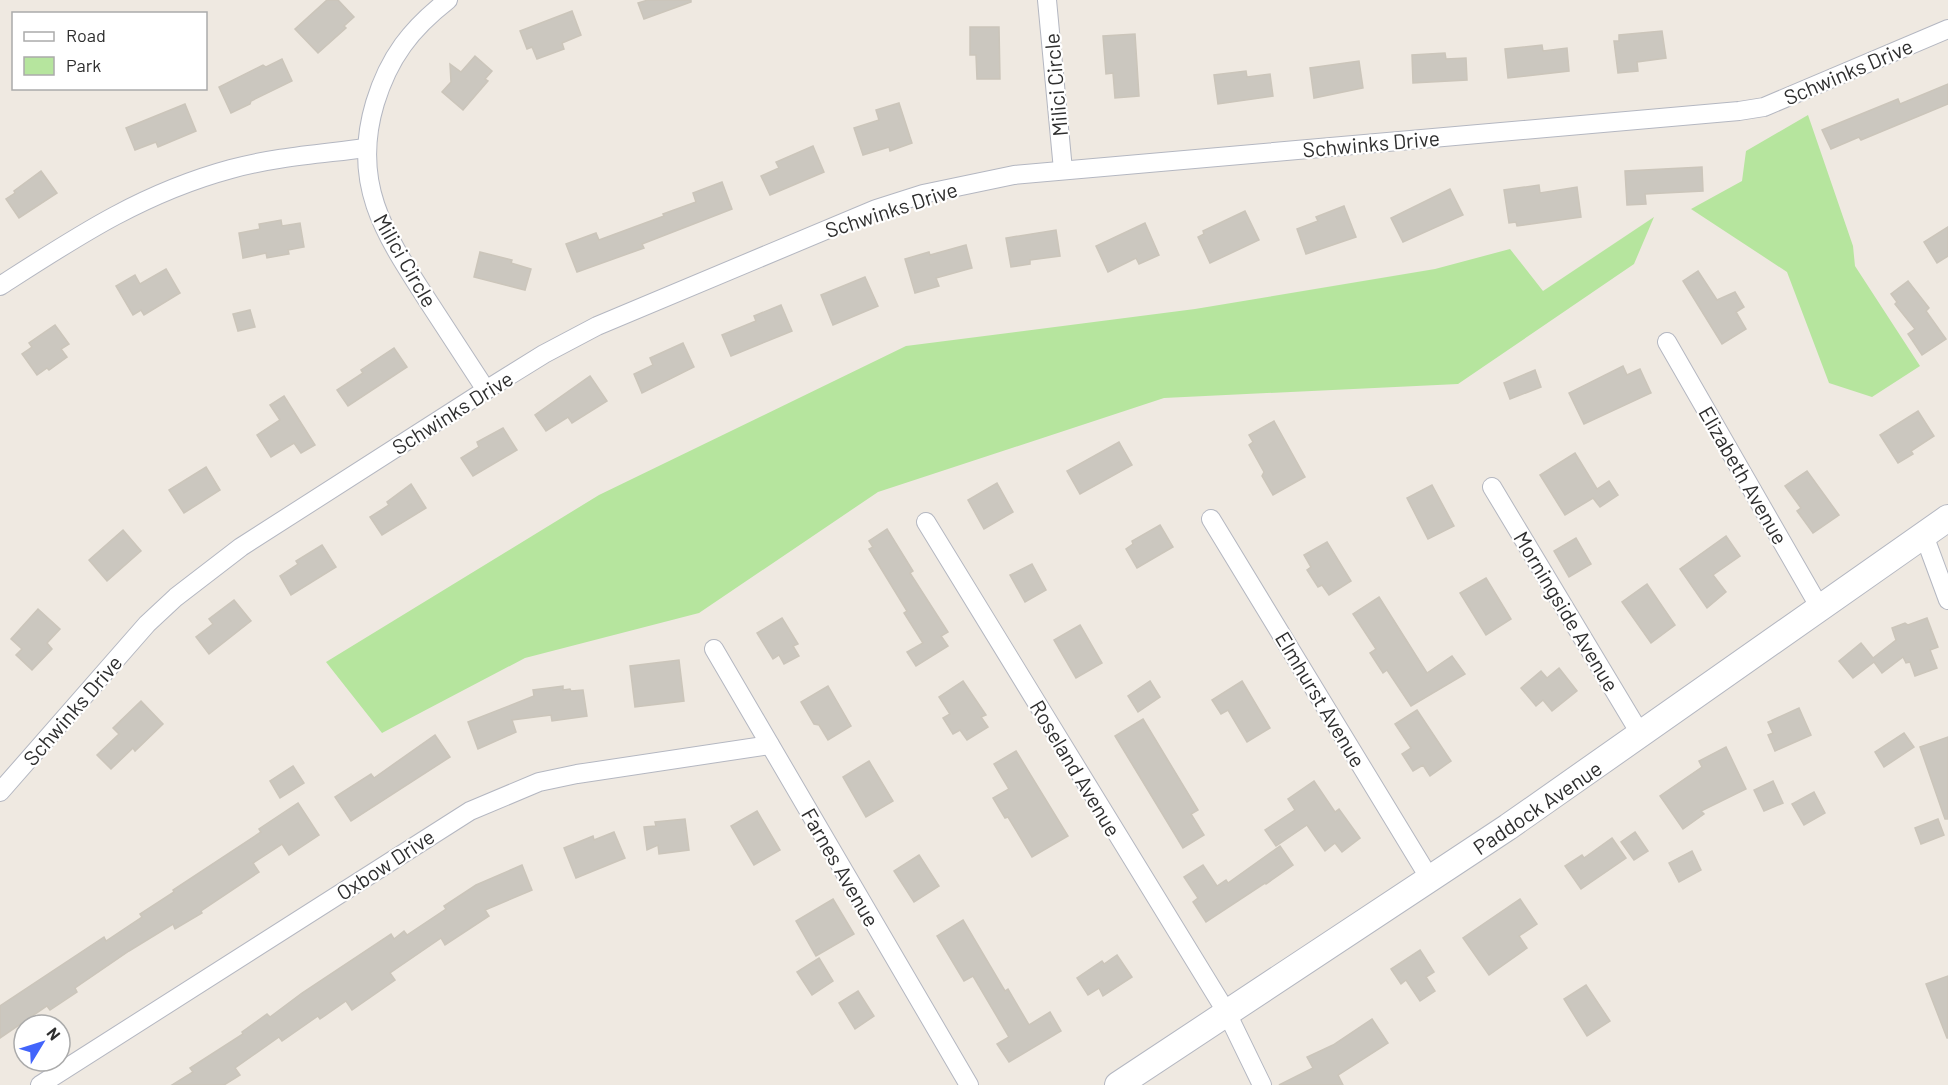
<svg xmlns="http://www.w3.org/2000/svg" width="1948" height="1085" font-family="Barlow,sans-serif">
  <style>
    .green { fill: #b6e59e }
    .building { fill: #cbc7bf; stroke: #cbc5ba; stroke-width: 1.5 }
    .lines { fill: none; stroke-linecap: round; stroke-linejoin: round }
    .street-casing { stroke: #b4b7c1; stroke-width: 20 }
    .secondary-casing { stroke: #b4b7c1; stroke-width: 28 }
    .street { stroke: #fff; stroke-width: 18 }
    .secondary { stroke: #fff; stroke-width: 26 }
    .labels { text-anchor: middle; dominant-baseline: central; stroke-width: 4.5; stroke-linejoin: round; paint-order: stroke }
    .street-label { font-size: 21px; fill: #2e2e2e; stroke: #fff }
  </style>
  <rect width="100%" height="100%" fill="#efe9e1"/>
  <!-- green -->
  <g class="green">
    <path d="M1808,115L1853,246L1855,266L1920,366L1872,397L1829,383L1787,272L1691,209L1742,181L1746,151Z"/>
    <path d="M1654,217L1634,264L1458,384L1164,398L878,492L699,613L525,658L382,733L326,662L599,495L906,346L1195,309L1435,269L1510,249L1543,291Z"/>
  </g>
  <!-- building -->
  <g class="building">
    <path d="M327,0H338L354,17L344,26L346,28L318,53L295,29Z"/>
    <path d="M648,0H691V2L644,19L638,3Z"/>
    <path d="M572,11L581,35L562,43L564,49L537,59L532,47L527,49L520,31Z"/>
    <path d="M970,27H999L1000,79H977L976,55H970Z"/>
    <path d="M1662,31L1666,58L1637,62L1638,71L1618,73L1614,41H1619V35Z"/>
    <path d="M1135,34L1139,96L1115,98L1113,73L1106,74L1103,36Z"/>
    <path d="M1542,45L1543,51L1567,48L1569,71L1508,78L1505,49Z"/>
    <path d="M1445,53L1446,59L1466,58L1467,80L1413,83L1412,55Z"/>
    <path d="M475,56L492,71L485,79L488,81L463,110L442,92L451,82L450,64L461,72Z"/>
    <path d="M282,59L292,81L251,101L250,104L231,113L219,87L263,65L266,67Z"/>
    <path d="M1359,61L1363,88L1314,98L1310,68Z"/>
    <path d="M1246,71L1247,77L1270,74L1273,96L1218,104L1214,75Z"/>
    <path d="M1948,84V104L1861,140L1859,137L1831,149L1822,130L1898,99L1900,104Z"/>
    <path d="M899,103L912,143L890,151L889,147L863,155L854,128L879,120L876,110Z"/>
    <path d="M185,104L196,131L158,147L156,142L135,150L126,128Z"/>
    <path d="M813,146L824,172L770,195L761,176L779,168L776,162Z"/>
    <path d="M1702,167L1703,191L1645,194L1646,204L1627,205L1625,171Z"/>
    <path d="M41,171L57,193L19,218L6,199L15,193L14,191Z"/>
    <path d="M722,182L732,209L642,244L644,248L577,272L566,244L596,233L599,240L664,216L663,214L696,202L693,193Z"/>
    <path d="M1539,185L1540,193L1577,187L1581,217L1517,226L1516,222L1509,223L1504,190Z"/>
    <path d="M1450,189L1463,215L1403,242L1391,218Z"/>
    <path d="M1344,206L1356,237L1306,254L1297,229L1318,221L1316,217Z"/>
    <path d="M1245,211L1259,240L1210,263L1198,237L1204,234L1203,231Z"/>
    <path d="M281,220L282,226L300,223L304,247L288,250L289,254L267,258L266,253L243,258L239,233L260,229L259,224Z"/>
    <path d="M1145,223L1159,255L1139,264L1136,258L1108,272L1096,246Z"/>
    <path d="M1948,227V256L1937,263L1924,242Z"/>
    <path d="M1056,230L1060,256L1030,260V264L1011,267L1006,238Z"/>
    <path d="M966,245L972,268L936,278L939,286L915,293L905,259L929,252L930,255Z"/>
    <path d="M480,252L512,260L511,263L531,269L525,290L474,277Z"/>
    <path d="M166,269L180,293L144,315L141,310L133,315L116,286L135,275L140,284Z"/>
    <path d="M1698,271L1717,300L1735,292L1744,307L1736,312L1746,329L1722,344L1683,281Z"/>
    <path d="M865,277L878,306L833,325L821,295Z"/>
    <path d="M1908,281L1929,308L1926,311L1946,339L1922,355L1908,334L1915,329L1895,304L1897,302L1891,294Z"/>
    <path d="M781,305L792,331L731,356L722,335L756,321L754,316Z"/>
    <path d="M250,310L255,327L238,331L233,314Z"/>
    <path d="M55,325L69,344L61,349L67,357L49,370L47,368L37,375L22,354L32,347L29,343Z"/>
    <path d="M683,343L694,367L642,393L634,374L653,365L650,358Z"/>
    <path d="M394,348L407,367L348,406L337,390L363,373L361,370Z"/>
    <path d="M1623,366L1627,375L1640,369L1651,393L1584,424L1569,393Z"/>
    <path d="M1535,370L1541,387L1510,399L1504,383Z"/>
    <path d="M590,376L607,401L572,423L568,417L546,431L535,415Z"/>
    <path d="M284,396L315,445L301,453L294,443L271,457L257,435L280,420L270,405Z"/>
    <path d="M1918,411L1934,436L1911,451L1913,454L1898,463L1880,435Z"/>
    <path d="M1274,421L1305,477L1273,495L1262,476L1264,472L1249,445L1253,442L1249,435Z"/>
    <path d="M503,428L517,450L473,476L461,458L479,447L477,442Z"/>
    <path d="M1119,442L1132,465L1080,494L1067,471Z"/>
    <path d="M1575,453L1597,489L1609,481L1618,495L1600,507L1593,498L1565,515L1540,475Z"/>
    <path d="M206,467L220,490L184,513L169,490Z"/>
    <path d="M1807,471L1839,515L1813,533L1797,511L1801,508L1785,486Z"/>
    <path d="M997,483L1013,512L984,529L968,500Z"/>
    <path d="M411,484L426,508L382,535L370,517L389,505L387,502Z"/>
    <path d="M1432,485L1454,526L1428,539L1407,498Z"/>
    <path d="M1160,525L1173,547L1137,568L1126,549L1133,544L1132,541Z"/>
    <path d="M887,529L913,571L910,573L948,632L941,636L948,646L916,666L907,652L923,643L904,613L907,611L869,549L873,547L869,541Z"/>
    <path d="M123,530L141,551L107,581L89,560Z"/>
    <path d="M1726,536L1740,556L1713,575L1726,592L1707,608L1680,569Z"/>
    <path d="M1576,538L1591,564L1569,577L1554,551Z"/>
    <path d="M1327,542L1351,581L1329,595L1322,585L1318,587L1307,570L1311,567L1304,555Z"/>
    <path d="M322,545L336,567L291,595L280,576L298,564L296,561Z"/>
    <path d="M1032,564L1046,590L1025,602L1010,575Z"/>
    <path d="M1486,578L1511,619L1486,635L1460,593Z"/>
    <path d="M1647,584L1675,625L1651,643L1622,602Z"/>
    <path d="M1379,597L1427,673L1452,656L1465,674L1411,706L1387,670L1383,673L1370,653L1376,649L1353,614Z"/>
    <path d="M234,600L251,621L209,654L196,637L213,624L209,619Z"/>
    <path d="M38,609L60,629L47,643L52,649L32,670L16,655L22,649L11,639Z"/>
    <path d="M782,618L798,644L793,646L799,656L784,664L779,655L773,659L757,633Z"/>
    <path d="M1927,618L1938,647L1930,650L1937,668L1915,676L1910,662L1906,663L1903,657L1882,673L1874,662L1853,678L1839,661L1861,643L1873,658L1896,640L1892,628L1905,623L1908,625Z"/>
    <path d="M1080,625L1102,663L1076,678L1054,640Z"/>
    <path d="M679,660L684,701L635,707L630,666Z"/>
    <path d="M1559,668L1577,691L1552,711L1543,700L1536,706L1521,688L1541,671L1547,678Z"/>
    <path d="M963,681L986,715L981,717L988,727L967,740L960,730L953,734L943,718L950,714L939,697Z"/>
    <path d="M1150,681L1160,697L1138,712L1128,696Z"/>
    <path d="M1242,681L1270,728L1247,742L1228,710L1221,714L1212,700Z"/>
    <path d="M563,686V690L570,689L571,691L583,690L587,716L552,721L551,715L512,720L516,732L478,749L468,722L534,696L533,690Z"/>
    <path d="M828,686L851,726L828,740L819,725L814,724L801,702Z"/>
    <path d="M141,701L163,724L135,751L133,748L111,769L97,755L119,734L113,728Z"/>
    <path d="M1799,708L1811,735L1775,751L1768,735L1773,733L1768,722Z"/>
    <path d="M1417,710L1451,761L1430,776L1423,765L1413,771L1402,754L1411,748L1395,724Z"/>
    <path d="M1143,719L1198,810L1191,814L1204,835L1183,848L1115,736Z"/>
    <path d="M1904,733L1914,747L1884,767L1875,752Z"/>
    <path d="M435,735L450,757L351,821L335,797L371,774L374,778Z"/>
    <path d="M1948,737V819H1945L1920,747Z"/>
    <path d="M1726,747L1746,789L1701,811L1704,814L1683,829L1660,796L1702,767L1699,761Z"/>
    <path d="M1016,751L1068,836L1032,857L1008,817L1005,818L993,798L1009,789L994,764Z"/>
    <path d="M869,761L893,801L866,817L843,777Z"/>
    <path d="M293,766L304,783L280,798L270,781Z"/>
    <path d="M1314,781L1335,812L1339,809L1360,838L1342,852L1335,843L1325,851L1307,825L1276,846L1265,830L1295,810L1288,799Z"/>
    <path d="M1773,781L1783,803L1764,811L1754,790Z"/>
    <path d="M1814,792L1825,813L1804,825L1792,804Z"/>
    <path d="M298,803L319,835L289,855L282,844L253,863L259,872L201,911L202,913L175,929L173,924L129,951L75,988L77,992L50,1010L47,1006L0,1038V1006L104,937L106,941L142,917L140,914L174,892L173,890L261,832L259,829Z"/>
    <path d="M757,811L780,850L754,865L731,826Z"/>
    <path d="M685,819L689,850L659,854L658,845L647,850L644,827L656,826L655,822Z"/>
    <path d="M1938,819L1944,835L1921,844L1915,828Z"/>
    <path d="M614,832L625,858L576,878L564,848L593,836L594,840Z"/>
    <path d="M1635,832L1648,851L1634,860L1621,842Z"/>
    <path d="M1612,838L1626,858L1581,889L1565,866L1582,855L1584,858Z"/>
    <path d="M1280,846L1293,865L1266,884L1265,883L1206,922L1193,902L1198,898L1184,877L1203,865L1217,886L1226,880L1228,883Z"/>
    <path d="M1692,851L1701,870L1679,882L1669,863Z"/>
    <path d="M919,855L939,886L914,902L894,871Z"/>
    <path d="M522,865L532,890L485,910L489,916L445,945L441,938L390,973L395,980L352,1010L346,1001L320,1019L318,1016L282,1041L279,1037L235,1068L240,1075L224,1085H172L193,1072L190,1068L243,1034L242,1032L267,1014L270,1017L302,993L391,934L394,939L404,931L407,935L446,909L444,906L476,885Z"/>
    <path d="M833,899L854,934L816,956L796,921Z"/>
    <path d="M1520,899L1537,924L1519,936L1527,948L1489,975L1463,938Z"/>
    <path d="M963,920L1005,991L1008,989L1029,1025L1050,1012L1061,1031L1009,1062L997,1044L1009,1037L973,976L964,981L937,936Z"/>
    <path d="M1420,950L1434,972L1426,977L1435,991L1420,1001L1406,980L1401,984L1391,969Z"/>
    <path d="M1117,955L1132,977L1103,996L1099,988L1088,995L1077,978L1102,961L1104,964Z"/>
    <path d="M819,958L833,981L812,995L797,972Z"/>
    <path d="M1948,976V1038H1947L1926,984Z"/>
    <path d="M1586,985L1610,1021L1587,1036L1564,999Z"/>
    <path d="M858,991L874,1016L855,1029L839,1003Z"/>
    <path d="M1372,1019L1388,1043L1338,1075L1343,1085H1279L1313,1068L1307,1057L1333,1045Z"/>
  </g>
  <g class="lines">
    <!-- street casing -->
    <g class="street-casing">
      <g id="street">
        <path d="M448,0C411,29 389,57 375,103C351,183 384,233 426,298C446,329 466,359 486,390"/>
        <path d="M1047,0L1063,170"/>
        <path d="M0,286C76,237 142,193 231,169C275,157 321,154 366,148"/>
        <path d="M1667,342L1820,608"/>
        <path d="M1492,487L1641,735"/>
        <path d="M1211,519L1430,879"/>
        <path d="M926,522L1227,1013L1262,1085"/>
        <path d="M1924,535L1948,600"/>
        <path d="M714,649L969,1085"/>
        <path d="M0,792L147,624L176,597L241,547L486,390L544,354L597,326L876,209L923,194L1014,175L1739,111L1764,107L1948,29"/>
        <path d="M40,1085L470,811L539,782L577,774L770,745"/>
      </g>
    </g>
    <!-- secondary casing -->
    <g class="secondary-casing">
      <path id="secondary" d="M1118,1085L1508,827L1948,518"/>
    </g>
    <!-- street -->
    <use href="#street" class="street"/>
    <!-- secondary -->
    <use href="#secondary" class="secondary"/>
  </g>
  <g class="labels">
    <!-- street labels -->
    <g class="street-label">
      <text transform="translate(1848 71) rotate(-23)">Schwinks Drive</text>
      <text transform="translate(1055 85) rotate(-95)">Milici Circle</text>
      <text transform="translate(1371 143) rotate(-5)">Schwinks Drive</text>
      <text transform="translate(891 209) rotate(-18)">Schwinks Drive</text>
      <text transform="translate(406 260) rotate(60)">Milici Circle</text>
      <text transform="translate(452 412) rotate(-32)">Schwinks Drive</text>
      <text transform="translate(1744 475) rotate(60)">Elizabeth Avenue</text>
      <text transform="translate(1567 611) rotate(59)">Morningside Avenue</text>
      <text transform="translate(1321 699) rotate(59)">Elmhurst Avenue</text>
      <text transform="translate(72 710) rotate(-49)">Schwinks Drive</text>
      <text transform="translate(1076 768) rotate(59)">Roseland Avenue</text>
      <text transform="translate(1537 807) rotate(-34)">Paddock Avenue</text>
      <text transform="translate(385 864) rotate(-33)">Oxbow Drive</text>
      <text transform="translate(841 867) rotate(60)">Farnes Avenue</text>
    </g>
  </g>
  <!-- legend -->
  <rect x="12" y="12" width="195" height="78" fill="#ffffff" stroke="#ababab" stroke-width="1.5"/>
  <rect x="24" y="32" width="30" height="9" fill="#ffffff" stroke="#ababab" stroke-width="1.5"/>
  <text x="66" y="42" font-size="18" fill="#2e2e2e">Road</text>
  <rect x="24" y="57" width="30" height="18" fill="#b6e59e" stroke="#ababab" stroke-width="1.5"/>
  <text x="66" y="72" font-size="18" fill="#2e2e2e">Park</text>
  <!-- north arrow -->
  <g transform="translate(42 1043) rotate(52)"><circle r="28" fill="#ffffff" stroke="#ababab" stroke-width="1.5"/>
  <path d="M0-4.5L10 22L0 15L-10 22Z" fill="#4264fb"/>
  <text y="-9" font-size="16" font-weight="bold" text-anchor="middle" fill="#2e2e2e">N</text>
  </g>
</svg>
